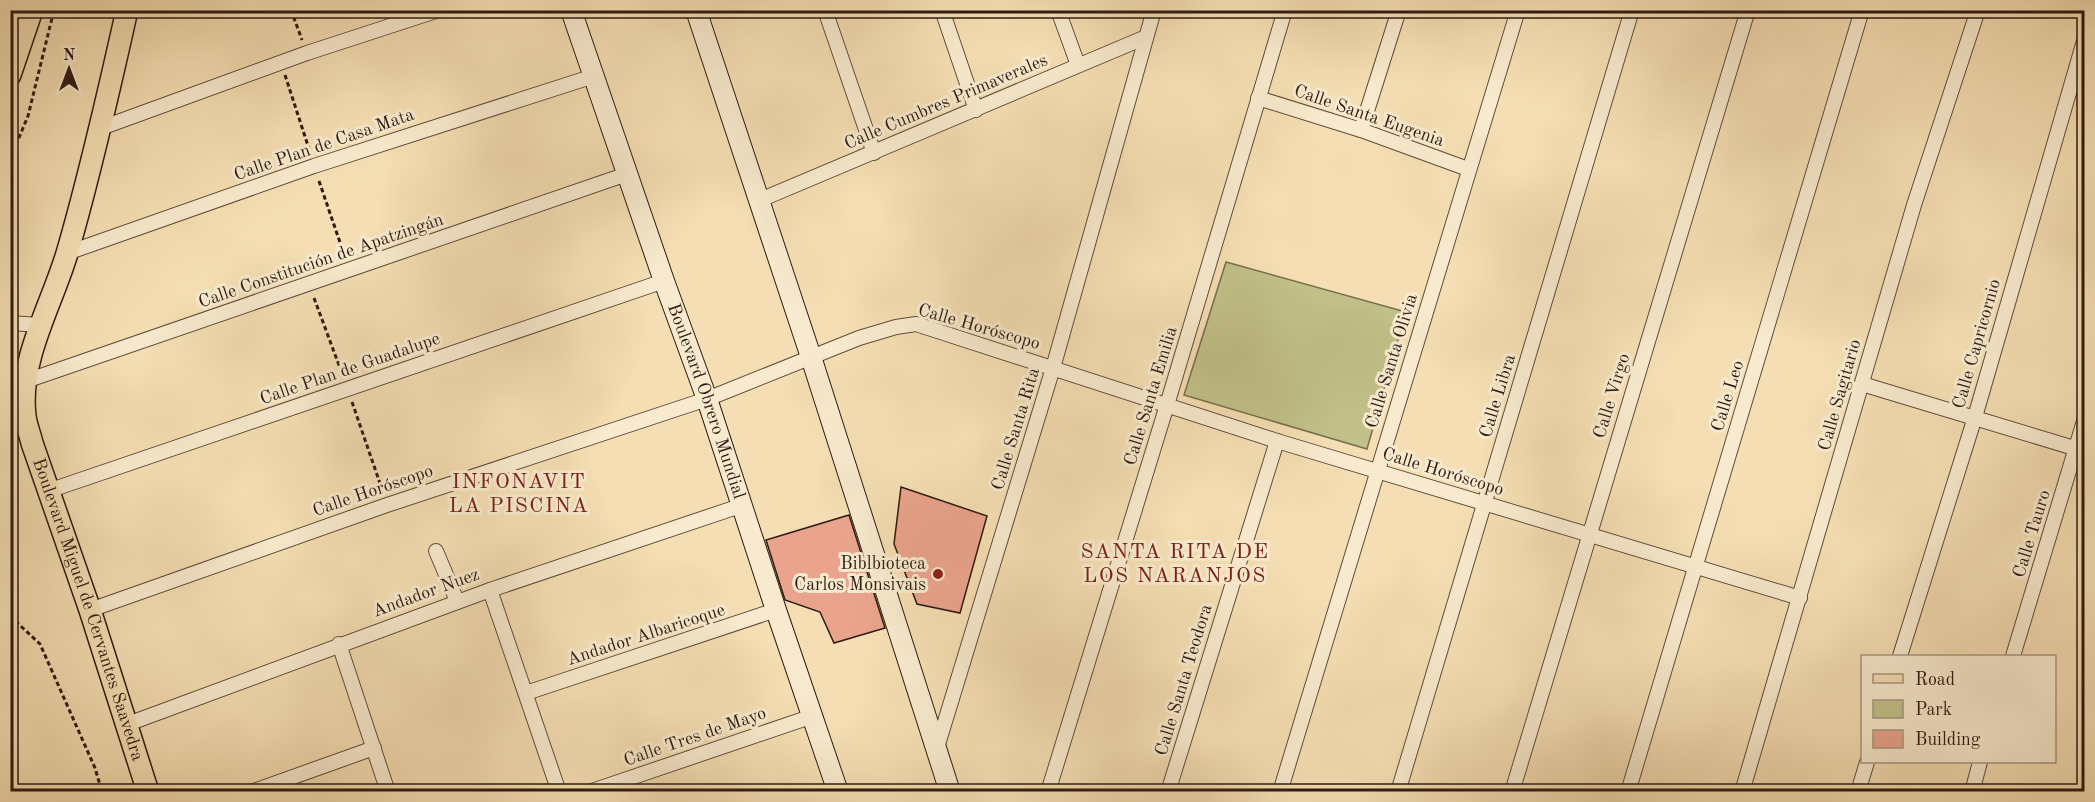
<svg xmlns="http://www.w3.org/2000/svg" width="2095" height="802" font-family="'Old Standard TT',serif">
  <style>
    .green { fill: #c1c089; stroke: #776e4d; stroke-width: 1.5 }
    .building { fill: #eaa48d; stroke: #2d1b11; stroke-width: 1.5 }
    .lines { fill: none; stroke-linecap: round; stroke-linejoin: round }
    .street-casing { stroke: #5f4c3a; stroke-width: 16 }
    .secondary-casing { stroke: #2d1b11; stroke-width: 22 }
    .primary-casing { stroke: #2d1b11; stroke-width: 24 }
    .path { stroke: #2d1b11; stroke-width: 3; stroke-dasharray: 4.5 3; stroke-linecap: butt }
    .street { stroke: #f8eace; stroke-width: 14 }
    .secondary { stroke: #f8eace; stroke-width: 20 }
    .primary { stroke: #f5deb3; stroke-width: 21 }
    .poi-dot { fill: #8f2418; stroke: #f8eace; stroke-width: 2 }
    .labels { text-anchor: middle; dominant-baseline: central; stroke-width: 6; stroke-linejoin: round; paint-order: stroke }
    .street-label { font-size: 18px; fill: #2d1b11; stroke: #f8eace }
    .poi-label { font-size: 18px; fill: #2d1b11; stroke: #f8eace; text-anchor: end }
    .quarter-label { font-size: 21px; letter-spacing: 1.5px; fill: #7a1f14; stroke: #f8eace }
  </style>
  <rect width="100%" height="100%" fill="#f5deb3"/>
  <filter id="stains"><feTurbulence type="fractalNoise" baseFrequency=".00333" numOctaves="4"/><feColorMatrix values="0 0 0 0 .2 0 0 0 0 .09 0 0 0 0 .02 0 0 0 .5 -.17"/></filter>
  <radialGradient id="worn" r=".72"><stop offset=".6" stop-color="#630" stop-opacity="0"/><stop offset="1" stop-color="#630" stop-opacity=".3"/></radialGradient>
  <!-- green -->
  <path class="green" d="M1226,262L1406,312L1367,449L1184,395Z"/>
  <!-- building -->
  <g class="building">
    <path d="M901,487L987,516L960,613L917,604L894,544Z"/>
    <path d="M849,515L885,628L834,643L820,612L785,600L766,540Z"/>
  </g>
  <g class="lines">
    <!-- street casing -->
    <g class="street-casing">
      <g id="street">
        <path d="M825,10L874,153"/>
        <path d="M942,10L976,110"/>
        <path d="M1058,10L1078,65"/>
        <path d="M1258,98L1361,130L1468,169"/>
        <path d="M101,128L307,53L439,10"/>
        <path d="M1361,130L1399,10"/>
        <path d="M760,200L1146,37"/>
        <path d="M67,253L314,166L594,76"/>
        <path d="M10,323L40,325"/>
        <path d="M26,381L627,174"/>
        <path d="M1862,384L2084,451"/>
        <path d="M48,491L664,281"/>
        <path d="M436,551L457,601"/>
        <path d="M490,590L559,792"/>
        <path d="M90,610L387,505L707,399L859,338L896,327L916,324L1277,441L1800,598"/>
        <path d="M339,644L388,792"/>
        <path d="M1900,656L1975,417L2084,41"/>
        <path d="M2013,656L2084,421"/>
        <path d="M526,693L776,610"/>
        <path d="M125,725L490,590L743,505"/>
        <path d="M936,751L1053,368L1154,10"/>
        <path d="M251,792L374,748"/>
        <path d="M589,792L813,716"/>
        <path d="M1048,792L1167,405L1285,10"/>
        <path d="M1168,792L1277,441"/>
        <path d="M1280,792L1518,10"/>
        <path d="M1398,792L1632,10"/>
        <path d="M1512,792L1748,10"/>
        <path d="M1628,792L1862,10"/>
        <path d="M1742,792L1914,205L1978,10"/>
        <path d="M1858,792L1867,762"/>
        <path d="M1972,792L1980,762"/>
      </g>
    </g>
    <!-- secondary casing -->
    <g class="secondary-casing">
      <g id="secondary">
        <path id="s1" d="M571,10L664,281L707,399L776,610L838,792"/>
        <path d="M696,10L811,357L950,792"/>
      </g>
    </g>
    <!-- primary casing -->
    <g class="primary-casing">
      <g id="primary">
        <path id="s2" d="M127,10C109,91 91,170 68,250C53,303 18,359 25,416C26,425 30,434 32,443L90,610L148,792"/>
        <path d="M10,75L32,10"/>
      </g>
    </g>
    <!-- path -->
    <g class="path">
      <path d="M291,10L302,40"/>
      <path d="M285,75L310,152"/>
      <path d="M10,159L28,116L54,10"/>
      <path d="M319,181L345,257"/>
      <path d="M314,298L343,376"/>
      <path d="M352,402L383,492"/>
      <path d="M10,616L40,644L95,768L102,792"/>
    </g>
    <!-- street -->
    <use href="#street" class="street"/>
    <!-- secondary -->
    <use href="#secondary" class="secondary"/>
    <!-- primary -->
    <use href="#primary" class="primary"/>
  </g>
  <!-- markers -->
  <circle class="poi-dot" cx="938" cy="574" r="6"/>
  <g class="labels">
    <!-- street labels -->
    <g class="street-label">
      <text transform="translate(946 102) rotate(-23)">Calle Cumbres Primaverales</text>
      <text transform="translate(1369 116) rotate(19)">Calle Santa Eugenia</text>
      <text transform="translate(324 145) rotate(-19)">Calle Plan de Casa Mata</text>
      <text transform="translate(321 261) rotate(-19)">Calle Constitución de Apatzingán</text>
      <text transform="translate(979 327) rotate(16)">Calle Horóscopo</text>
      <text transform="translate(1977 344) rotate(-74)">Calle Capricornio</text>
      <text transform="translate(1392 361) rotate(-73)">Calle Santa Olivia</text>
      <text transform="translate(350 369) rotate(-19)">Calle Plan de Guadalupe</text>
      <text transform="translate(1840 395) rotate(-74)">Calle Sagitario</text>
      <text transform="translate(1151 396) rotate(-73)">Calle Santa Emilia</text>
      <text transform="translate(1498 396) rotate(-73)">Calle Libra</text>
      <text transform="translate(1612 396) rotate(-73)">Calle Virgo</text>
      <text transform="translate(1728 396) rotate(-73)">Calle Leo</text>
      <text stroke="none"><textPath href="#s1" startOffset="414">Boulevard Obrero Mundial</textPath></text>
      <text transform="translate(1016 429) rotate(-73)">Calle Santa Rita</text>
      <text transform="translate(1443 472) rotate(17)">Calle Horóscopo</text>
      <text transform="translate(373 491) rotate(-19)">Calle Horóscopo</text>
      <text transform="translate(2032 534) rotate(-73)">Calle Tauro</text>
      <text transform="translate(426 593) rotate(-20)">Andador Nuez</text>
      <text stroke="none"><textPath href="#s2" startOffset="624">Boulevard Miguel de Cervantes Saavedra</textPath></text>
      <text transform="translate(646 635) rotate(-18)">Andador Albaricoque</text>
      <text transform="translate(1184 680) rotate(-73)">Calle Santa Teodora</text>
      <text transform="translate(695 737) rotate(-19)">Calle Tres de Mayo</text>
    </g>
    <!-- poi labels -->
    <g class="poi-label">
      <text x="926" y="564">Biblbioteca<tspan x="926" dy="21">Carlos Monsivais</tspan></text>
    </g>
    <!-- quarter labels -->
    <g class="quarter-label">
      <text x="519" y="482">INFONAVIT<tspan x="519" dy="24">LA PISCINA</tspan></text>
      <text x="1175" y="552">SANTA RITA DE<tspan x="1175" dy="24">LOS NARANJOS</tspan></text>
    </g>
  </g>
  <!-- margin -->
  <rect width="2095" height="802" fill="none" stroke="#f5deb3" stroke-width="36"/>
  <rect x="12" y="12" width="2071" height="778" fill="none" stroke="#2d1b11" stroke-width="3"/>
  <rect x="18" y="18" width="2059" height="766" fill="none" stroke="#2d1b11" stroke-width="1.5"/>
  <!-- legend -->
  <rect x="1861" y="655" width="195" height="108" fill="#f8eace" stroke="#a79782" stroke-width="1.5"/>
  <rect x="1873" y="674" width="30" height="9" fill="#f5deb3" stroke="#a79782" stroke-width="1.5"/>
  <text x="1915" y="685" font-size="18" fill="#2d1b11">Road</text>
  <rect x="1873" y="700" width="30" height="18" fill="#c1c089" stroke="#a79782" stroke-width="1.5"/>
  <text x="1915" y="715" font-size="18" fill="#2d1b11">Park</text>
  <rect x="1873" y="730" width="30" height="18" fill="#eaa48d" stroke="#a79782" stroke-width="1.5"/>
  <text x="1915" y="745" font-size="18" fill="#2d1b11">Building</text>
  <!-- north arrow -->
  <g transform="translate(69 69)" stroke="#f8eace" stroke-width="4.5" paint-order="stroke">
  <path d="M0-4.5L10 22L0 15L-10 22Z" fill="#2d1b11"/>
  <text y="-9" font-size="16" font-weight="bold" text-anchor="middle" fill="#2d1b11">N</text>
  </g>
  <rect width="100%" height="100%" filter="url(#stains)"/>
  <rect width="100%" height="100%" fill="url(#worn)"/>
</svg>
